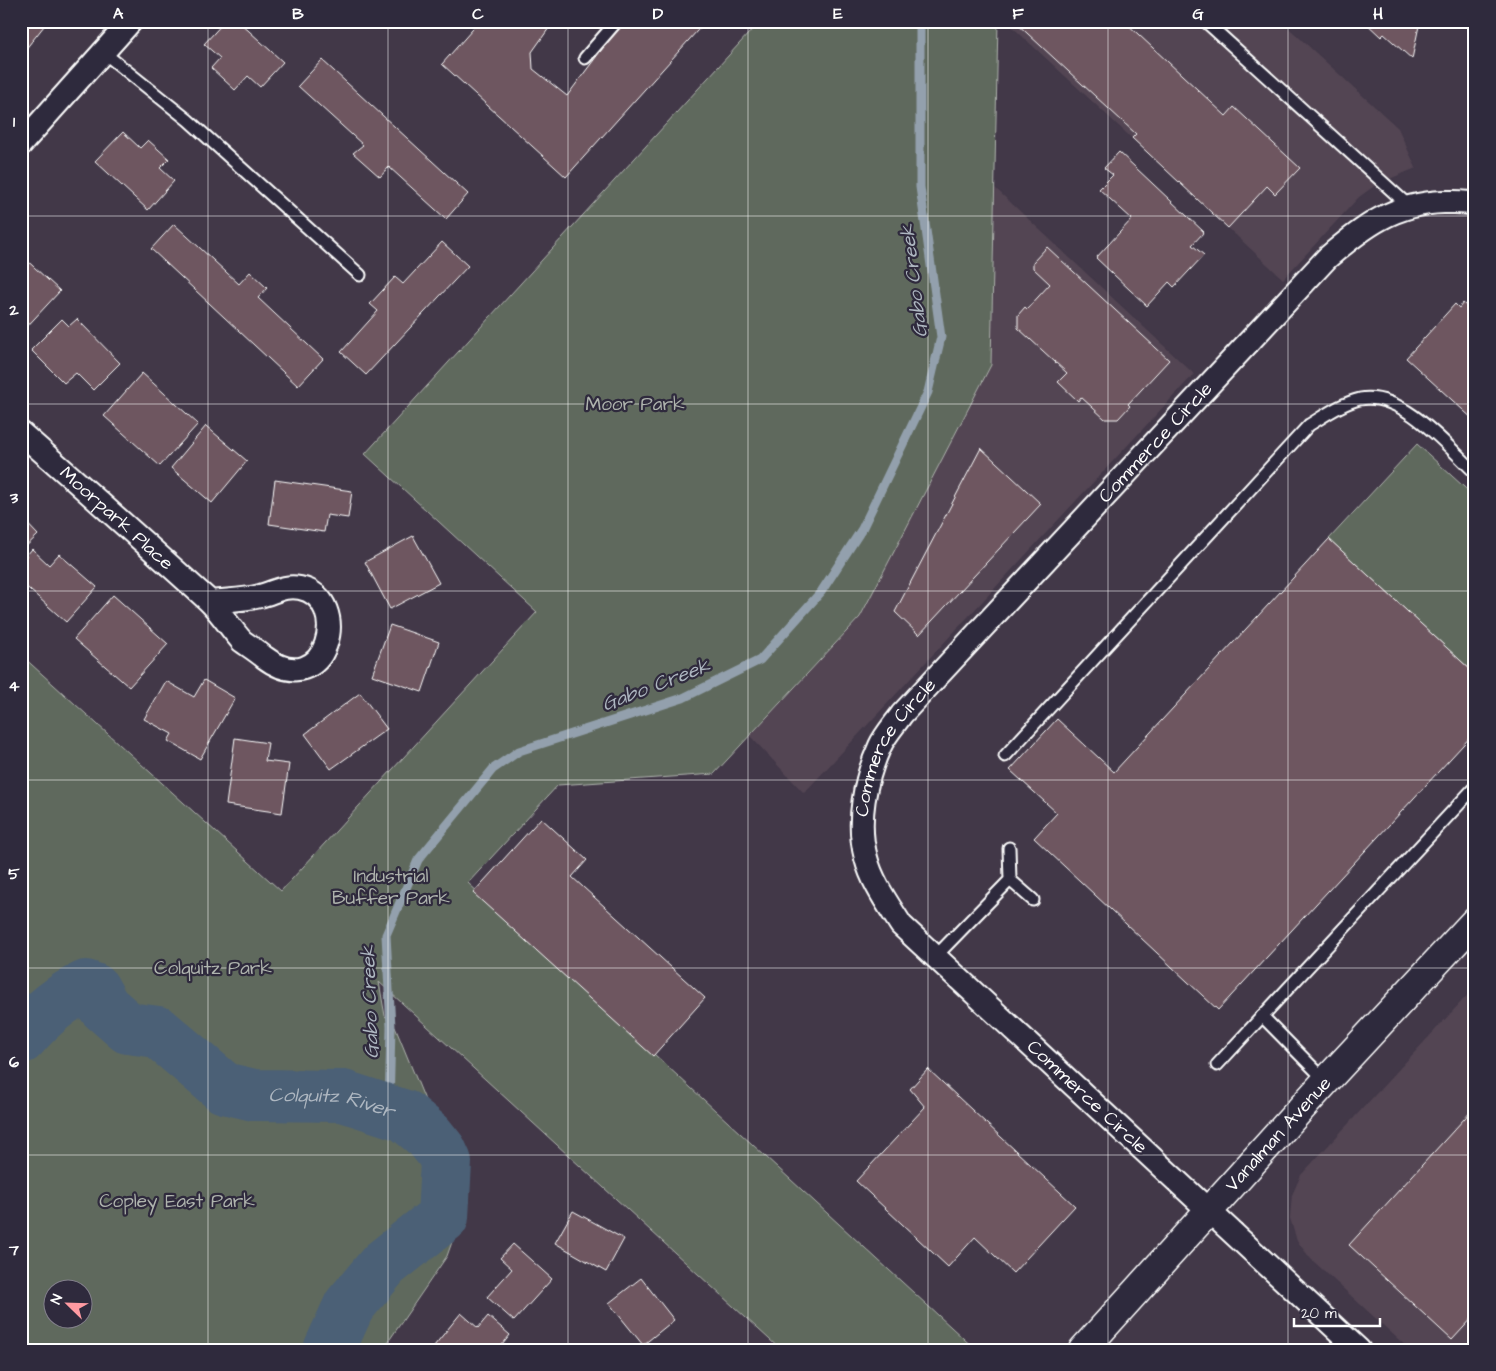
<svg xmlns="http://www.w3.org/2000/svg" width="1496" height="1371" font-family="'Architects Daughter',sans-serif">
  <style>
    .built { fill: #534553 }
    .green { fill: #5f695d; stroke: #afb4ae; fill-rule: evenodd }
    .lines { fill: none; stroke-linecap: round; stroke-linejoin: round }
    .stream { stroke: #93a0ad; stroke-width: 9 }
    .river { stroke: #4b6076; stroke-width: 52 }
    .building { fill: #6e5760; stroke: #fff }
    .lane-casing { stroke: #fff; stroke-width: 15 }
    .street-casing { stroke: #fff; stroke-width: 26 }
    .secondary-casing { stroke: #fff; stroke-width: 31 }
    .lane { stroke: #2f2a3d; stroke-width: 11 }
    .street { stroke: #2f2a3d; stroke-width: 22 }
    .secondary { stroke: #2f2a3d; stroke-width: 28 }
    .grid { fill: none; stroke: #fff; stroke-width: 1; stroke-opacity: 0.55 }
    .labels { text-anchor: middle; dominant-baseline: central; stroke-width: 4.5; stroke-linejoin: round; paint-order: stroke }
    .park-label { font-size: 19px; fill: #afb4ae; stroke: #2f2a3d }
    .street-label { font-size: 19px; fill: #fff; stroke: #2f2a3d }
    .water-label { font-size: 20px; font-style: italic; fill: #aeb7c1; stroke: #2f2a3d }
    .neatline { fill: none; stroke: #fff; stroke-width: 2 }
    .grid-label { font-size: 16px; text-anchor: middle; font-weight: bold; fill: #fff }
  </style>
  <rect width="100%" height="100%" fill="#423848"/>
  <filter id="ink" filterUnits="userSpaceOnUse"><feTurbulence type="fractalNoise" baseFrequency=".02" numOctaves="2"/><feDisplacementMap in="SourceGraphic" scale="10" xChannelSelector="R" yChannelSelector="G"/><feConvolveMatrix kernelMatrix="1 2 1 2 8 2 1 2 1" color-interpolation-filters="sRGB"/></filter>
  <g filter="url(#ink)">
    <!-- built -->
    <g class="built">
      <path d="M1006,21H1281L1398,128L1416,168L1377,184L1359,197L1283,279Z"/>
      <path d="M995,188L1194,374L804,793L750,736L860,617L991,365Z"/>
      <path d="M1475,987V1350H1410L1311,1259L1297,1241L1290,1218L1292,1195L1301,1175Z"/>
    </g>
    <!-- green -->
    <g class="green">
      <path d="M760,21H998L991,365L860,617L714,774L558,785L468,883L976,1350H781L379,982L385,1016L395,1027L439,1134L453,1159L463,1168L467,1177L462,1183V1214L447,1256L388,1342L376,1350H21V655L281,891L537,612L365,454ZM52,1288H82V1318H52Z"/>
      <path d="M1417,444L1475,497L1473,672L1329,539Z"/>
    </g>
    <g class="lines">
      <!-- stream -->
      <path class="stream" d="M389,1110L391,1027L386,935L418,860L493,769L519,751L683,698L760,660L821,592L862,529L928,392L941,337L920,187V21"/>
      <!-- river -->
      <path class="river" id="s1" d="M21,1038C39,1017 60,998 86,986L94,989L104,1007L128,1028L158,1032L224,1088L254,1095L343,1096L405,1116L429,1136L441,1151L446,1162L443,1217L384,1264L349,1306L329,1350"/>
    </g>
    <!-- building -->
    <g class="building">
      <path d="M21,21H48L21,55Z"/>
      <path d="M225,21H238L283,62L260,87L248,76L235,90L211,68L220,58L204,44Z"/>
      <path d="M480,21H554L532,52L533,69L567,96L623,21H706L566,177L442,64Z"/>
      <path d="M1014,21H1124L1226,116L1234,107L1300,168L1275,194L1267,186L1228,228L1132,138L1136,134Z"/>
      <path d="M1364,21H1420L1412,59L1384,34L1381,37Z"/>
      <path d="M322,60L468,194L446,219L389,167L380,177L353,153L363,145L298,86Z"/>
      <path d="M123,132L140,148L148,140L169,159L160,168L174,181L148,210L95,161Z"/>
      <path d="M1119,152L1204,232L1192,245L1204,255L1174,287L1169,282L1147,306L1096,258L1132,219L1099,189L1113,175L1104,168Z"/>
      <path d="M174,224L239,284L250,272L267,288L258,298L323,359L298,386L151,249Z"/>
      <path d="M442,242L468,266L366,375L341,352L378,311L370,304L395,277L403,284Z"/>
      <path d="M1047,247L1169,360L1128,404L1130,406L1118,419H1105L1081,397L1078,401L1058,382L1067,373L1018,328V315L1025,307L1027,309L1050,284L1033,268V262Z"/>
      <path d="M21,255L60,291L21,333Z"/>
      <path d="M1463,303L1475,314V421L1406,358L1455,304L1459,308Z"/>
      <path d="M62,319L69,326L77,319L120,363L93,390L76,373L64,383L31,350Z"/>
      <path d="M142,373L198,424L160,466L104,416Z"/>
      <path d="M206,426L247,461L212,503L171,468Z"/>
      <path d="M981,448L1041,504L919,635L895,612Z"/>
      <path d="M275,480L352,491L348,518L327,515L324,532L269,524Z"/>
      <path d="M21,517L38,535L21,551Z"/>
      <path d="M413,536L439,583L390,609L365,562Z"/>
      <path d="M1329,539L1473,672L1475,670V732L1218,1010L1034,838L1057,813L1010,770L1057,719L1114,772Z"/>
      <path d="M32,549L49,565L59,554L97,587L66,622L21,582V562Z"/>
      <path d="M113,595L168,644L129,687L74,639Z"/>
      <path d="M390,625L439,642L422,692L372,675Z"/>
      <path d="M204,680L235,698L200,759L168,741L172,734L144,719L166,681L194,697Z"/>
      <path d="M360,693L387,729L331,769L305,734Z"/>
      <path d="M235,738L268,743L265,761L289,764L282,813L226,805Z"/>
      <path d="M541,818L587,860L572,877L705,998L653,1056L473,893Z"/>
      <path d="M928,1069L1075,1206L1013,1273L975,1237L948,1267L856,1181L925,1107L910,1089Z"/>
      <path d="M1475,1107V1315L1452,1340L1349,1245Z"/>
      <path d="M573,1211L624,1239L606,1272L555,1243Z"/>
      <path d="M513,1244L552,1279L514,1321L487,1297L512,1269L500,1258Z"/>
      <path d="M641,1278L674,1320L643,1345L609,1303Z"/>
      <path d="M461,1313L478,1328L488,1316L510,1335L498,1350H439L434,1346Z"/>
    </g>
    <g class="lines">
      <!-- lane casing -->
      <g class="lane-casing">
        <g id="lane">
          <path d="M1205,21L1410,207"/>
          <path d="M103,52L188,120L360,275"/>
          <path d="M585,58L617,21"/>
          <path d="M1005,756L1309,425C1324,416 1342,403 1360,399C1402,391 1447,446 1475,472"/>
          <path d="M1010,880L1033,900"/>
          <path d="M935,957L1010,880L1009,848"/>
          <path d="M1262,1016L1326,1081"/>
          <path d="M1217,1065L1475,787"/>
        </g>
      </g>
      <!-- street casing -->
      <g class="street-casing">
        <g id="street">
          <path d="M21,144L131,21"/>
          <path id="s2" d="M21,433C84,488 146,544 208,600C221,612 230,628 242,641C249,646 257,651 264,657C328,705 353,598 300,588C284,585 275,592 260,596C244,600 227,600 211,602"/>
          <path id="s3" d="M1359,1350L901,925C888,904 872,882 866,858C856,821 865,779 880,746C885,735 895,724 902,714L1327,258C1363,227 1394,203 1444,202C1454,202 1465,201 1475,204"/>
        </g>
      </g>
      <!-- secondary casing -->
      <g class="secondary-casing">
        <g id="secondary">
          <path id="s4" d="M1083,1350L1326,1081L1475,921"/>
        </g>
      </g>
      <!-- lane -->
      <use href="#lane" class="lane"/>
      <!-- street -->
      <use href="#street" class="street"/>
      <!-- secondary -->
      <use href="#secondary" class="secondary"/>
    </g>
  </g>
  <!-- grid -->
  <path class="grid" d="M208,21V1350M388,21V1350M568,21V1350M748,21V1350M928,21V1350M1108,21V1350M1288,21V1350M21,216H1475M21,404H1475M21,591H1475M21,780H1475M21,968H1475M21,1155H1475"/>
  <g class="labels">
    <!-- park labels -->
    <g class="park-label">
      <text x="635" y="404">Moor Park</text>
      <text x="391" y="876">Industrial<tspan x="391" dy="22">Buffer Park</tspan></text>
      <text x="213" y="968">Colquitz Park</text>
      <text x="177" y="1201">Copley East Park</text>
    </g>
    <!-- street labels -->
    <g class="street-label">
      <text stroke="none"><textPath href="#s3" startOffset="1226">Commerce Circle</textPath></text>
      <text stroke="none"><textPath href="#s2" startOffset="128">Moorpark Place</textPath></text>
      <text stroke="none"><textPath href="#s3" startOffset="821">Commerce Circle</textPath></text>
      <text transform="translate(1087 1097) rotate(43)">Commerce Circle</text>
      <text stroke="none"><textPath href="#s4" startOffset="291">Vanalman Avenue</textPath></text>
    </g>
    <!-- water labels -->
    <g class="water-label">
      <text transform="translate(914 281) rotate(-97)">Gabo Creek</text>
      <text transform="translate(656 685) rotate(-21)">Gabo Creek</text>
      <text transform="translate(370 1002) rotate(-92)">Gabo Creek</text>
      <text stroke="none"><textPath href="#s1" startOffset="371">Colquitz River</textPath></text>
    </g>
  </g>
  <!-- margin -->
  <rect width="1496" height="1371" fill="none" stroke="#2f2a3d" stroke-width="55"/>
  <!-- north arrow -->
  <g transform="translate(68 1304) rotate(293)"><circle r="24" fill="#2f2a3d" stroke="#827f8b"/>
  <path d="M0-4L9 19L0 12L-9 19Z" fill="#ff9aa2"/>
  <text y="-8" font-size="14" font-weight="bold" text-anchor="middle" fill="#ffffff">N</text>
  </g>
  <!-- scale -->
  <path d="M1294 1318v8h86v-8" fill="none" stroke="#ffffff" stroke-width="2.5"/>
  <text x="1301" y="1318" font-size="15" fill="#ffffff" stroke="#2f2a3d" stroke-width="4" paint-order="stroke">20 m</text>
  <rect x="28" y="28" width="1440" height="1316" class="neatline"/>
  <g class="grid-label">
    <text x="118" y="19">A</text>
    <text x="298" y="19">B</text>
    <text x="478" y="19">C</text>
    <text x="658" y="19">D</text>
    <text x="838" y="19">E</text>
    <text x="1018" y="19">F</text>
    <text x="1198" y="19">G</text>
    <text x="1378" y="19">H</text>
    <text x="14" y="127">1</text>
    <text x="14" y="315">2</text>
    <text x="14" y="503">3</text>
    <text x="14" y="691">4</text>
    <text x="14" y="879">5</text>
    <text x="14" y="1067">6</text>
    <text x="14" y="1255">7</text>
  </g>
</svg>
